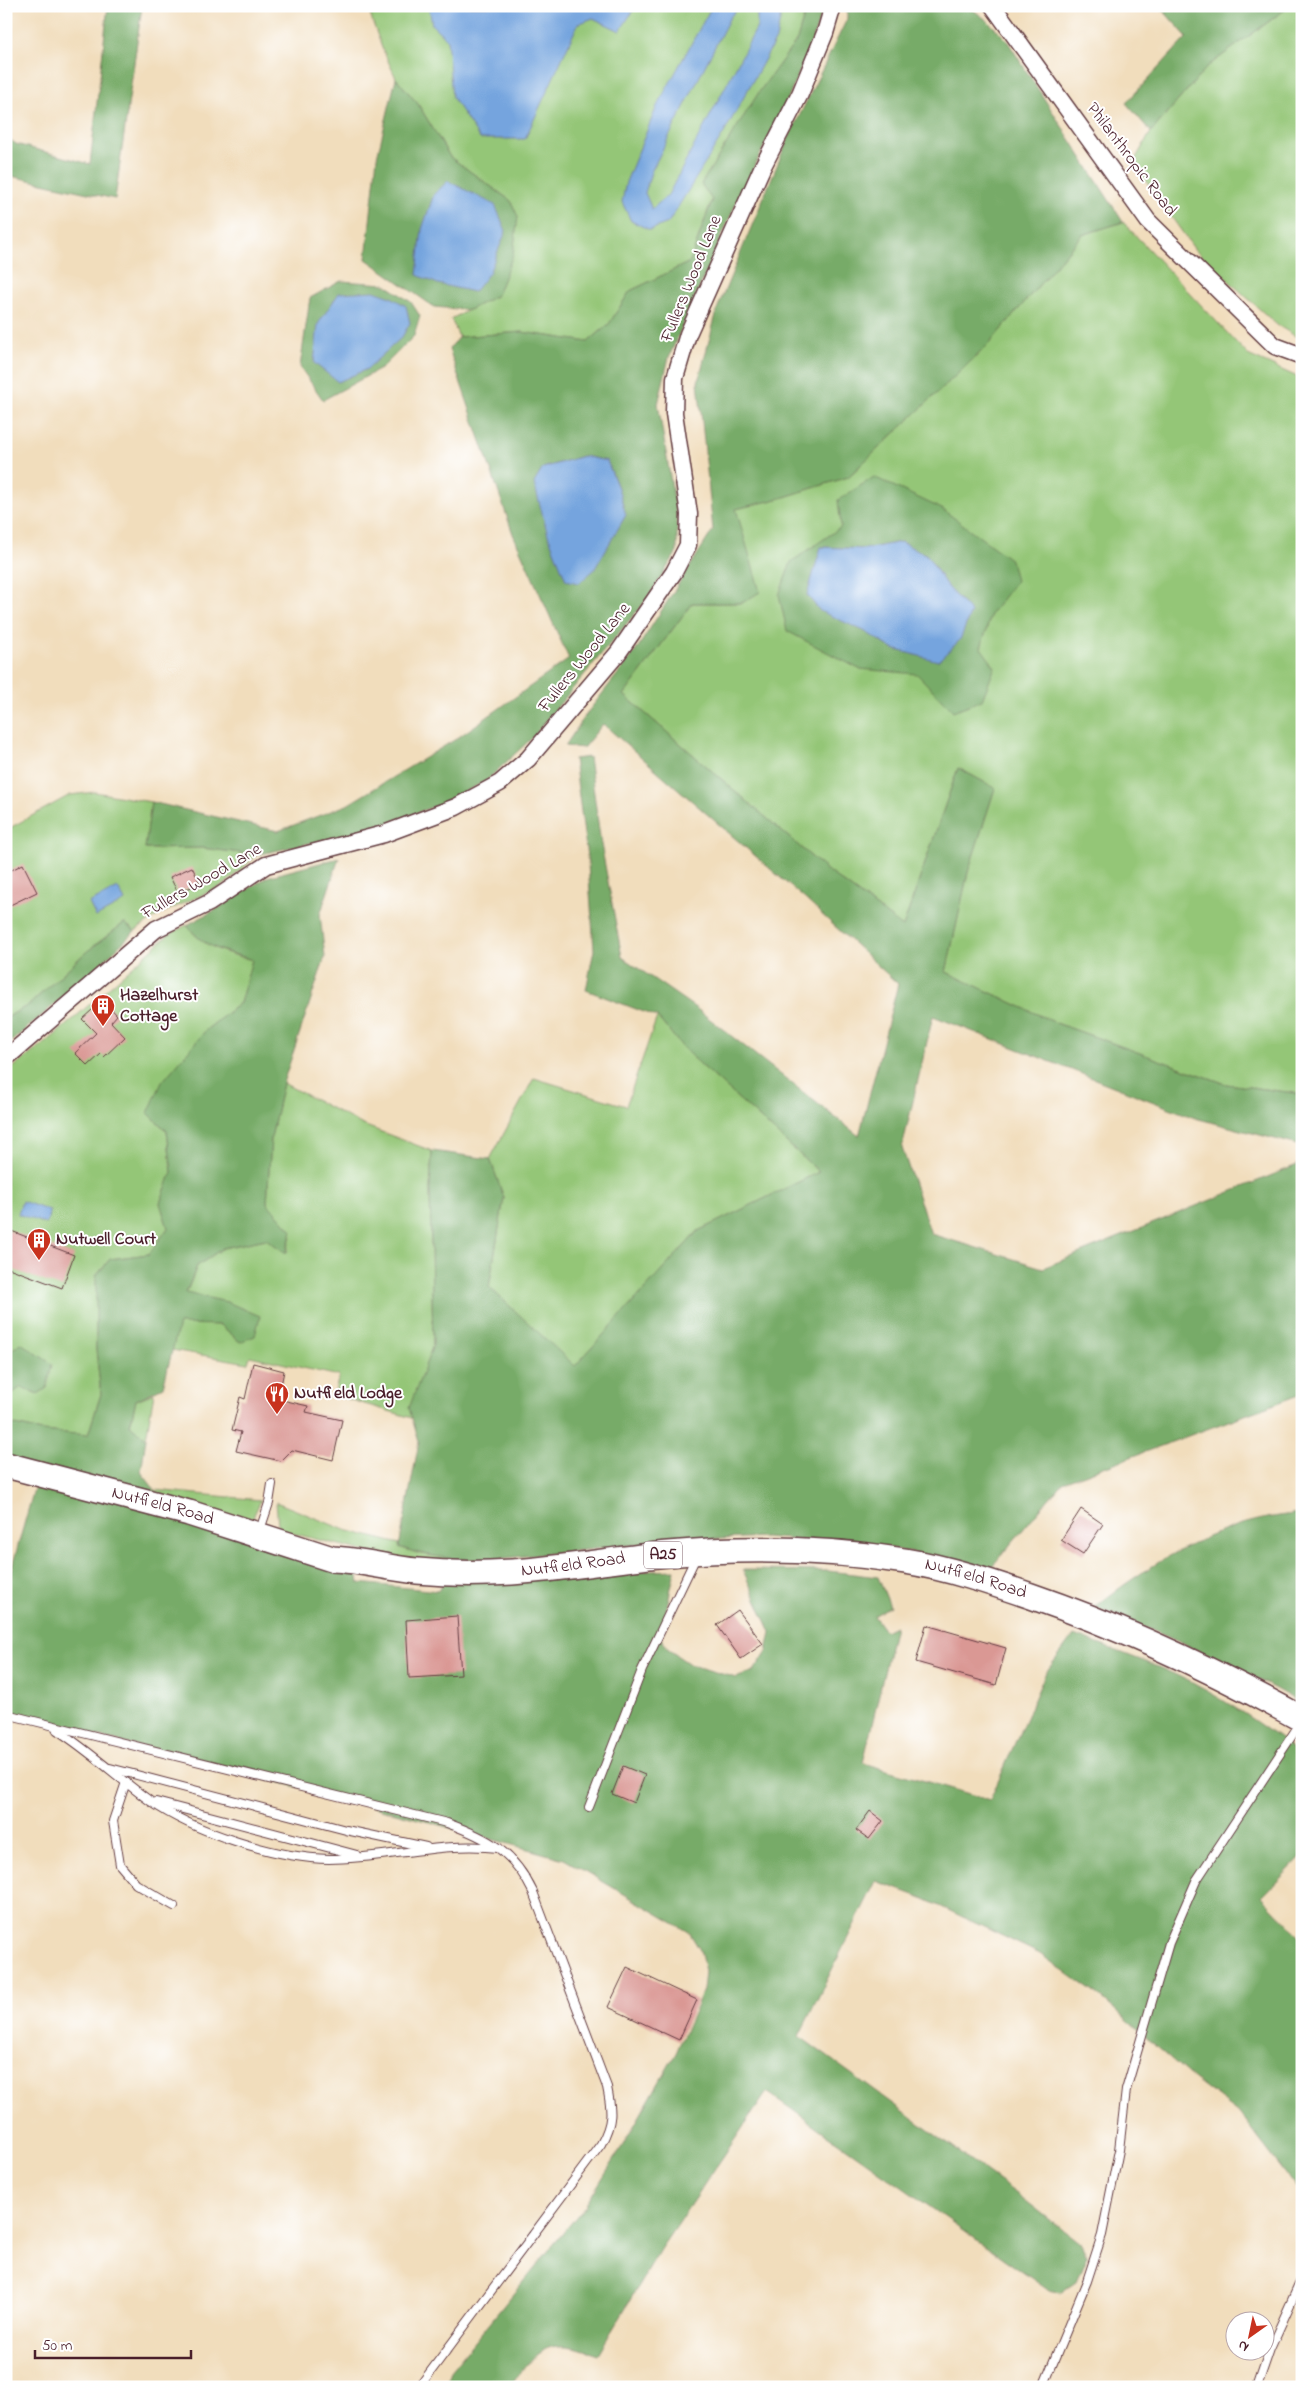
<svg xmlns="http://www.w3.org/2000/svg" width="1308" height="2393" font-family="'Indie Flower',sans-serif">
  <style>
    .green { fill: #94c677; stroke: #6f7251 }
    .forest { fill: #77ab68; stroke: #60654a; fill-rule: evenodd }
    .water { fill: #75a4de; stroke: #606284 }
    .building { fill: #da9894 }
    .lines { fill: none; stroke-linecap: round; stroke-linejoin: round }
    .service-casing { stroke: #633c41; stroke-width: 10 }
    .minor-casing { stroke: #633c41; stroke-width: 19 }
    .primary-casing { stroke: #633c41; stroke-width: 28 }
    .service { stroke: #fff; stroke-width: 8 }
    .minor { stroke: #fff; stroke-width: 16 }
    .primary { stroke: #fff; stroke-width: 25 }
    .labels { text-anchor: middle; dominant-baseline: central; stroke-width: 4; stroke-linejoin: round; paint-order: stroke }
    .shield { fill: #fff; stroke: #80626b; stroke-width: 1 }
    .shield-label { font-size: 16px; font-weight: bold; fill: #4a1f2b }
    .street-label { font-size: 18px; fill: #4a1f2b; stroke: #fff }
    .poi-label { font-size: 18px; font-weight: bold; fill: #4a1f2b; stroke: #fff; text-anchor: start }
  </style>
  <rect width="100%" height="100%" fill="#fff"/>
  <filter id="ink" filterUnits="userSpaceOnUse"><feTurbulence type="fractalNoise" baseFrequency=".02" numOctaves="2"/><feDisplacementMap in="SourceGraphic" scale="10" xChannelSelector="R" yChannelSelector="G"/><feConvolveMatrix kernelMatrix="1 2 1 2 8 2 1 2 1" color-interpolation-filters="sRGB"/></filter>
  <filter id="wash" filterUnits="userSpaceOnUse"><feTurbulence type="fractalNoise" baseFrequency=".0096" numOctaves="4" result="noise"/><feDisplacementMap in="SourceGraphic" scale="20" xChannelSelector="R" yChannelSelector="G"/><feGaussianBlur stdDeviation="1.12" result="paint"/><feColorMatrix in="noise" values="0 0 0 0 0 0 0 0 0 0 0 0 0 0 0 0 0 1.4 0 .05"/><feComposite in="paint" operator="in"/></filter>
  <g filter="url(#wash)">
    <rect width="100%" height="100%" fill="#f1ddbc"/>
    <!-- green -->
    <g class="green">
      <path d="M367,6H807L797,40L759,93L702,183L712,199L690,262L630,291L609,324L588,342L522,332L459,337L451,319L497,295L511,201L450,157L418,104L396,78L382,48Z"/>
      <path d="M1290,6H1302V340L1277,325L1195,250L1133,163L1151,132L1208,66Z"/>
      <path d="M1123,222L1248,355L1302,379V1094L1226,1084L1056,1023L946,972L968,872L995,788L958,768L903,927L829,872L624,695L692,603H742L736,509L781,498L848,477L987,346L1082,235Z"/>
      <path d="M95,792L151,802L145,849L202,848L257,855L224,885L162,913L135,931L124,923L85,953L30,1004L6,1018V830L70,795Z"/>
      <path d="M187,925C204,949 225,952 252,960L240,1003L206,1030L148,1113L167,1131L172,1172L160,1203L168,1228L149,1254L110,1259L97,1276L96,1349L101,1394L88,1435L42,1431L6,1423V1398L21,1387L38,1394L21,1343L6,1354V1073L55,1035L168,935Z"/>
      <path d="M657,1017L686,1051L819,1172L698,1231L575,1367L489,1287L504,1198L490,1159L534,1078L626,1106Z"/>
      <path d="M283,1083L363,1125L432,1151L430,1189L433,1345L410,1408L412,1418L334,1395L339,1376L250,1356L248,1363L172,1350L179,1323L221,1325L240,1342L227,1302L186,1294L197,1266L223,1248L266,1239L287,1252L292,1231L267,1204L271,1138Z"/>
      <path d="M154,1393L146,1438L130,1426L136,1400Z"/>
      <path d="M155,1490L261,1500L252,1519L242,1521L152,1497Z"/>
      <path d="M276,1502L345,1530L400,1544L399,1547L420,1554L463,1560H414L388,1557L283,1531L278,1525Z"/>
    </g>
    <!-- forest -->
    <g class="forest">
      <path d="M108,6H142L115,199L6,175V137L16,144L90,164Z"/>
      <path d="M807,6H824L808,52L786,103L737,201L669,357L658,404L677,518V552L647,599L531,739L486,781L438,805L372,829L257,855L202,848L145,849L151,802L278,831L347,805L456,739L569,659L513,534L449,349L459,337L522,332L588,342L609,324L630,291L690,262L712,200L701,184L759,92L797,40ZM583,456L607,461L618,488L543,468Z"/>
      <path d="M847,6H968L988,21L1006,39L1123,222L1082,235L987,346L848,477L781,498L736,509L760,592L742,603H692L624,695L829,872L903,927L958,768L995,788L968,872L946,972L1056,1023L1226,1084L1302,1094V1146L1195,1118L933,1016L902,1148L931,1234L1043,1268L1302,1163V1394L1063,1482L988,1571L891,1548L765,1537L672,1541L486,1560C456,1560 427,1557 399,1547L419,1442L409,1408L433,1345L430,1189L432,1151L490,1159L504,1198L489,1287L575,1366L698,1231L819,1172L686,1051L657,1017L586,990L594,950L588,864L574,759L589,757L601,844L622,957L697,1009L859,1136L898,984L805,899L603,724L583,748L565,746L587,713L635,652L713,530L698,382L718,307L788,139L847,19Z"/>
      <path d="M1159,6H1290L1208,66L1151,132L1126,103L1187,37Z"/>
      <path d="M396,78L418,104L450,157L511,201L518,217L513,255L497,295L469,310L434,307L366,259L377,157Z"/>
      <path d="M341,281L385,284L411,302L420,316L414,336L382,368L323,400L300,367L310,298Z"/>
      <path d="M874,477L942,509L1011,560L1016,581L991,614L981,648L995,667L982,700L953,711L917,674L859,669L787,631L779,595L791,562L841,527L838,500ZM901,542L927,555L948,588L971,612L893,649L807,595L822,547L865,549Z"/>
      <path d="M339,858L320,915L325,957L283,1083L271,1138L267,1203L292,1231L286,1253L266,1239L223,1248L197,1266L186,1293L227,1302L260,1316L255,1336L240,1342L221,1325L179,1324L163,1387L136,1400L130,1425L146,1438L141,1472L155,1490L152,1497L6,1459V1423L42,1431L88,1435L101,1394L96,1349V1276L110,1259L149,1254L168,1228L160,1203L172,1172L167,1131L148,1113L162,1082L206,1030L240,1003L252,960C225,950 205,950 187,925L217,909L267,877Z"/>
      <path d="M124,923L135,931L91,973L6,1046V1018L30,1004L85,953Z"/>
      <path d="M21,1343L52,1364L47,1388L38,1394L21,1387L6,1398V1354Z"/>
      <path d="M38,1475L355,1560L359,1583L438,1591L446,1579L675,1570L660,1637L669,1650L691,1665L736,1678L754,1671L767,1651L771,1632L743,1570L829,1571L878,1577L890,1606L874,1616L885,1631L895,1626L863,1763L990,1800L1046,1672L1074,1635C1118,1652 1166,1667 1207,1691C1241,1710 1271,1732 1302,1755V1856L1262,1897L1302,1938V2195L1238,2112L1193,2078L1099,1996L1040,1954L925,1899L876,1881L799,2036L1021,2197L1081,2244L1087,2256L1076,2282L1061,2292L1048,2290L767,2092L661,2248L598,2354C549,2337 539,2346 510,2387H444L450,2371L585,2206L623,2145L676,2053L703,1990L705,1971L700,1950L689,1932L564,1859L341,1798L6,1713V1588Z"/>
      <path d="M1302,1512V1704C1236,1665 1165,1635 1095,1607C1141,1570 1192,1539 1249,1522C1266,1517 1284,1516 1302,1512Z"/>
    </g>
    <!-- water -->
    <g class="water">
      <path d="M429,6H636L620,31L593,18L578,24L525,139H480L452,97L447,39L432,25Z"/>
      <path d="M712,6H740L730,17L651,172L645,193L652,209L668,195L757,27V8L751,6H777L781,15L776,39L724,133L668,223L650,230L631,221L622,202L626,182L657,106Z"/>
      <path d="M448,181L495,205L506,231L489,273L474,292L438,284L417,275L422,229L434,194Z"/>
      <path d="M374,291L391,297L406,306L410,323L402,337L367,369L338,382L314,363L318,324L339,293Z"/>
      <path d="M583,456L607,461L618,488L626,515L594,570L579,583L566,580L548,535L534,483L543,468Z"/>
      <path d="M901,542L927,555L948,588L971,612L960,640L938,661L893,649L864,631L820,611L807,595L821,547L865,549Z"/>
      <path d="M118,888L125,901L96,917L89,903Z"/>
      <path d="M22,1201L50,1211L46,1224L18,1214Z"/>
    </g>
    <g id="blocks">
      <!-- building -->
      <g class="building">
        <path d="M23,864L37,892L6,907V873Z"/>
        <path d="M192,867L200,883L178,893L170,877Z"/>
        <path d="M103,1000L117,1015L111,1022L125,1037L104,1057L101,1054L88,1066L75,1053L96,1033L82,1019Z"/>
        <path d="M6,1229L74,1255L62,1288L6,1267Z"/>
        <path d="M253,1363L284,1371L278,1399L308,1406L306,1412L342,1420L333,1460L292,1450L281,1461L236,1451L241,1432L232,1430L240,1397L245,1399Z"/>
        <path d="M1081,1509L1103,1524L1083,1554L1061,1540Z"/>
        <path d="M738,1610L763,1644L741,1659L717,1625Z"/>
        <path d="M457,1616L461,1675L409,1678L406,1620Z"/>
        <path d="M926,1625L1006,1648L996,1685L916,1662Z"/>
        <path d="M623,1766L645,1775L634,1803L612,1794Z"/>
        <path d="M870,1811L883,1821L869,1839L856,1830Z"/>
        <path d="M627,1967L697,2000L679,2040L608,2007Z"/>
      </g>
    </g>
  </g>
  <g filter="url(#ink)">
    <use href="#blocks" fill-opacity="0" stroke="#633c41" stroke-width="1"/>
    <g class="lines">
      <!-- service casing -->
      <g class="service-casing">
        <g id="service">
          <path d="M259,1533L269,1503L272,1484"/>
          <path d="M6,1714L447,1823C488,1838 513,1851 533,1892L607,2087C612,2111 613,2122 601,2144L419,2387"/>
          <path d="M57,1730C90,1751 118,1778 150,1801C194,1832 275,1858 329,1859C387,1859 441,1841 499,1848"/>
          <path d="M110,1768L346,1830L426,1847"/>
          <path d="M126,1782L113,1821L120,1865L136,1884L174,1906"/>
          <path d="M156,1802L357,1855"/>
          <path d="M589,1807L642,1670L696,1557"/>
          <path d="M1043,2387L1087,2281L1102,2235L1119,2150L1126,2090L1169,1943L1196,1881L1301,1722"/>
          <path d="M1257,2387L1270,2349L1302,2278"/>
        </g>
      </g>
      <!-- minor casing -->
      <g class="minor-casing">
        <g id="minor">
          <path d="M993,6L1148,221L1275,346L1302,356"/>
          <path d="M6,1058L156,929L209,903L266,865L384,834L456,807L500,783L528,759L618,653L674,572L688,545L689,514L674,413L675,378L688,334L762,168L800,94L825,33L833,6"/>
        </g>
      </g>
      <!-- primary casing -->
      <g class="primary-casing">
        <g id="primary">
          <path id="s1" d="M6,1465L189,1513L332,1559C361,1560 388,1568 417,1571C448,1574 481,1574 512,1572C564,1569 616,1559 668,1554C745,1547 828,1549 905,1561C948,1568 990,1582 1031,1596C1124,1628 1215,1671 1302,1719"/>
        </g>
      </g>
      <!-- service -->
      <use href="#service" class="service"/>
      <!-- minor -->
      <use href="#minor" class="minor"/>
      <!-- primary -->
      <use href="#primary" class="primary"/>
    </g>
  </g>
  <!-- icons -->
  <defs>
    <g id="building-pin" transform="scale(1.25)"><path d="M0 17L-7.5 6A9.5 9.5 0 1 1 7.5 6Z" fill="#c8321e" stroke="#fff"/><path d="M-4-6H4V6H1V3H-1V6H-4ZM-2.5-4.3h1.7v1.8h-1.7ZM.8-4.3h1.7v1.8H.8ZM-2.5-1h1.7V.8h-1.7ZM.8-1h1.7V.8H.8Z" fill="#fff"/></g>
    <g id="restaurant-pin" transform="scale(1.25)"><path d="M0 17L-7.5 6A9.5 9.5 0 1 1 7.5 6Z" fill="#c8321e" stroke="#fff"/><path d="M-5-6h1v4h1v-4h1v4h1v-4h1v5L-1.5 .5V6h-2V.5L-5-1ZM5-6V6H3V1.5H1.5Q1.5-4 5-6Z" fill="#fff"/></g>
  </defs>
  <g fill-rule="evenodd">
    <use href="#building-pin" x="103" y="1006"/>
    <use href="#building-pin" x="39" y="1240"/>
    <use href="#restaurant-pin" x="277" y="1394"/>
  </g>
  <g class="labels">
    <!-- shield labels -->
    <rect class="shield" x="644" y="1541.5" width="38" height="27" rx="4"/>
    <g class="shield-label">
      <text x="663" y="1555">A25</text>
    </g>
    <!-- street labels -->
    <g class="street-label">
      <text transform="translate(1131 160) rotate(53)">Philanthropic Road</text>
      <text transform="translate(692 279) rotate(-68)">Fullers Wood Lane</text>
      <text transform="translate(585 658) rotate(-51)">Fullers Wood Lane</text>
      <text transform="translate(202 882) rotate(-30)">Fullers Wood Lane</text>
      <text stroke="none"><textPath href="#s1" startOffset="162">Nutfield Road</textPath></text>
      <text stroke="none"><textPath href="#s1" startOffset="582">Nutfield Road</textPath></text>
      <text stroke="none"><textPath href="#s1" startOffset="988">Nutfield Road</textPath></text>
    </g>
    <!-- poi labels -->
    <g class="poi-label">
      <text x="120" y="996">Hazelhurst<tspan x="120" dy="21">Cottage</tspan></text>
      <text x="56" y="1240">Nutwell Court</text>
      <text x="294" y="1394">Nutfield Lodge</text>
    </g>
  </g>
  <!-- margin -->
  <rect width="1308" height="2393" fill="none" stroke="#fff" stroke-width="25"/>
  <!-- north arrow -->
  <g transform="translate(1250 2336) rotate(213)"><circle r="24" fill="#ffffff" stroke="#b7a5aa"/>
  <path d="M0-4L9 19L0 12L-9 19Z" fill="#c8321e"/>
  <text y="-8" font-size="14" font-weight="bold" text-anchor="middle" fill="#4a1f2b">N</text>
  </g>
  <!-- scale -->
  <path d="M35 2350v8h156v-8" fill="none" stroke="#4a1f2b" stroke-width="2.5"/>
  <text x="42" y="2350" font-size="15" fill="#4a1f2b" stroke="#ffffff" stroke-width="4" paint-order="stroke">50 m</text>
</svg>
